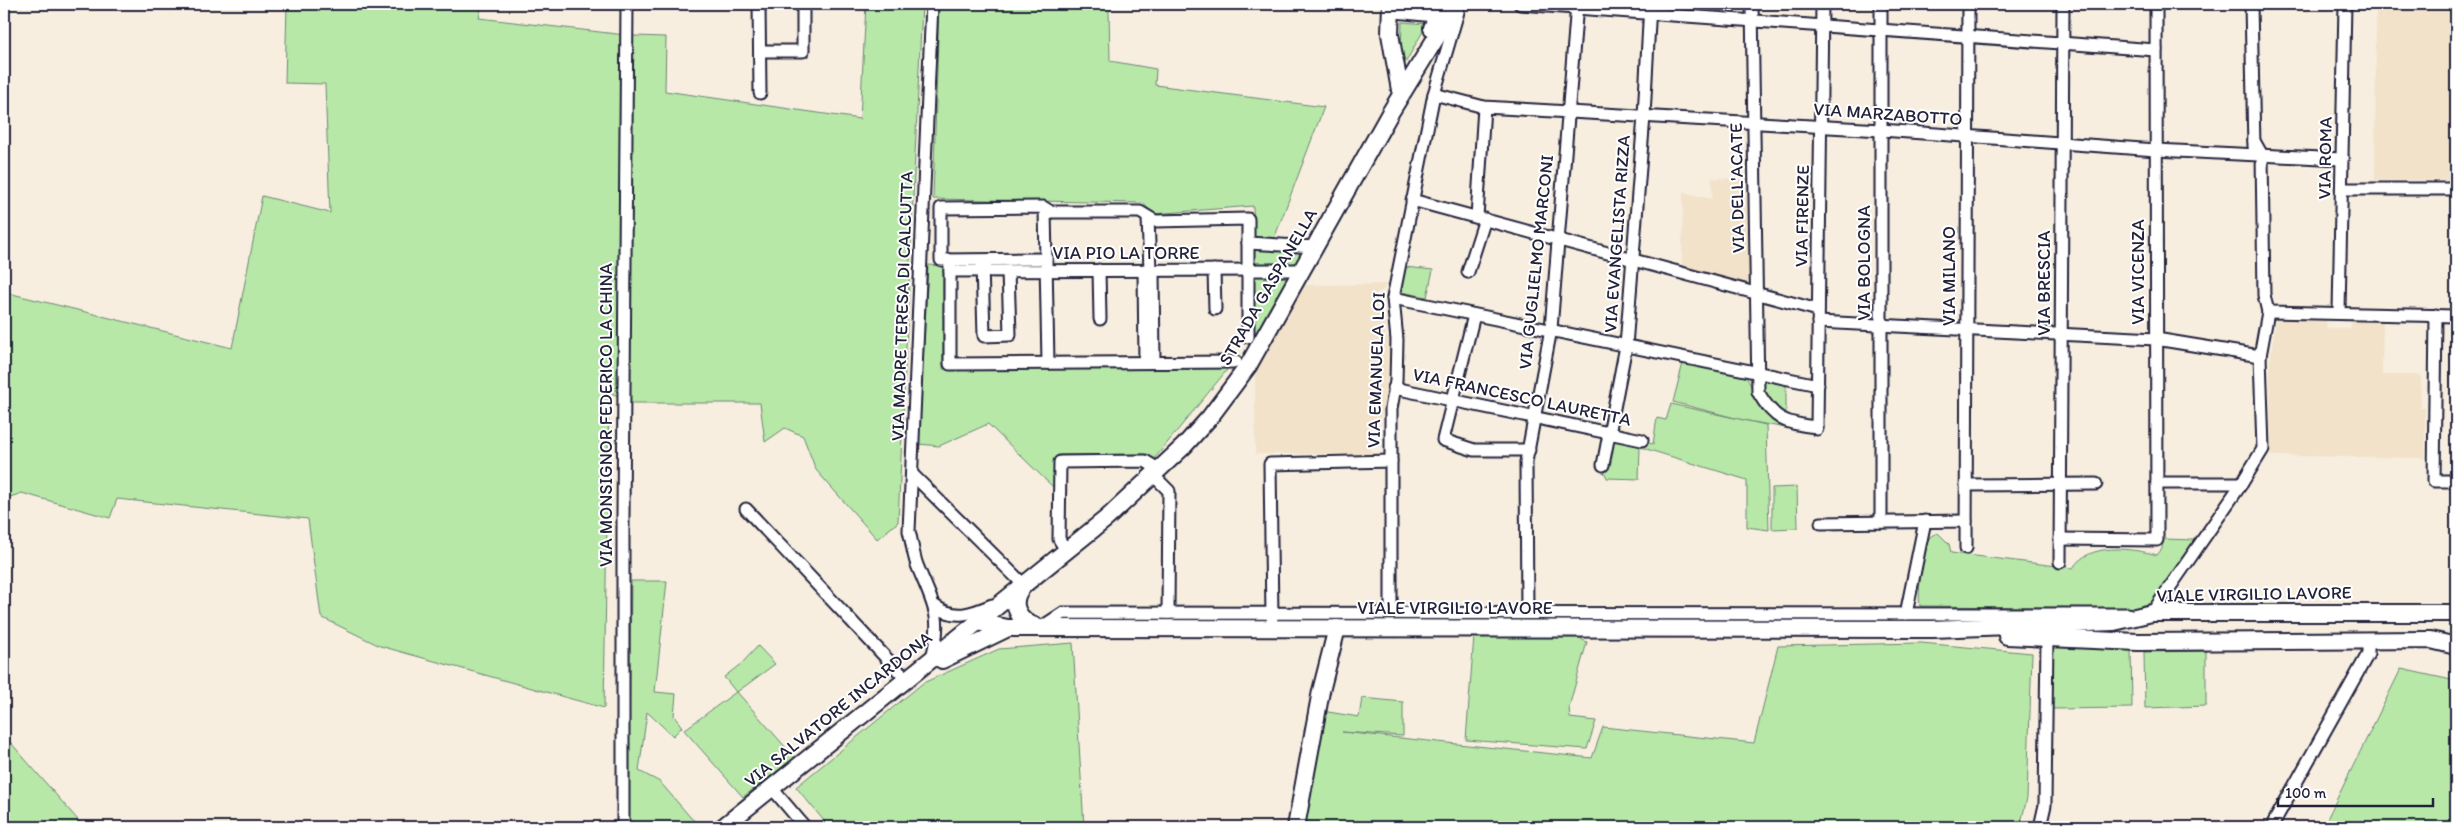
<svg xmlns="http://www.w3.org/2000/svg" width="2460" height="831" viewBox="0 0 2460 831" font-family="Itim,sans-serif">
	<style>
		.built { fill: #f2e2ca }
		.green { fill: #b7e8a8; stroke: #6c8572 }
		.lines { fill: none; stroke-linecap: round; stroke-linejoin: round }
		.street-casing { stroke: #22223b; stroke-width: 15 }
		.secondary-casing { stroke: #22223b; stroke-width: 20 }
		.street { stroke: #fff; stroke-width: 11 }
		.secondary { stroke: #fff; stroke-width: 16 }
		.labels { text-anchor: middle; stroke-width: 4; stroke-linejoin: round; paint-order: stroke }
		.street-label { font-size: 18px; fill: #22223b; stroke: #fff }
	</style>
	<rect width="100%" height="100%" fill="#f7eee0"/>
	<filter id="ink" filterUnits="userSpaceOnUse"><feTurbulence type="fractalNoise" baseFrequency=".02" numOctaves="2"/><feDisplacementMap in="SourceGraphic" scale="10" xChannelSelector="R" yChannelSelector="G"/><feConvolveMatrix kernelMatrix="1 2 1 2 8 2 1 2 1" color-interpolation-filters="sRGB"/></filter>
	<g filter="url(#ink)">
		<g class="built">
			<polygon points="2456,5 2456,180 2375,180 2376,6"/>
			<polygon points="1712,178 1748,179 1750,286 1682,266 1683,192 1712,199"/>
			<polygon points="1388,284 1382,291 1377,292 1376,311 1386,323 1385,337 1390,337 1386,398 1381,417 1367,434 1368,446 1374,454 1255,454 1255,368 1302,285"/>
			<polygon points="2276,320 2326,320 2327,328 2351,328 2351,321 2383,322 2382,375 2421,375 2420,408 2425,408 2425,458 2271,456 2270,361"/>
		</g>
		<g class="green">
			<polygon points="287,4 482,4 479,18 634,36 666,37 665,91 860,119 866,4 922,4 898,522 877,539 816,470 803,436 785,428 765,442 760,403 633,403 609,392 604,708 380,646 321,617 308,519 117,499 110,518 22,493 4,499 4,292 232,348 262,196 330,213 325,84 285,83"/>
			<polygon points="939,4 1115,4 1109,11 1110,61 1156,69 1155,85 1324,107 1274,239 1254,237 1253,206 1153,214 1143,203 933,199"/>
			<polygon points="1402,22 1427,24 1403,67 1401,53"/>
			<polygon points="1250,245 1312,248 1249,357"/>
			<polygon points="928,265 943,266 943,369 1231,365 1154,459 1144,454 1058,455 1054,488 988,424 939,446 919,444"/>
			<polygon points="1405,267 1433,270 1427,297 1401,292"/>
			<path d="M1683,363L1745,376C1751,383 1752,390 1755,398C1762,413 1777,421 1791,429L1743,420L1673,402Z"/>
			<polygon points="1764,378 1786,385 1786,414 1775,411 1760,385"/>
			<polygon points="1671,404 1766,425 1769,530 1747,527 1747,480 1640,447 1639,479 1607,478 1603,469 1611,435 1653,444 1657,418 1666,420"/>
			<polygon points="1797,487 1798,528 1772,529 1772,488"/>
			<path d="M1938,533L1949,544L1951,553L2073,568C2089,542 2131,548 2157,555L2162,549L2163,539L2196,540L2150,606L2142,608L1920,606C1917,595 1923,544 1930,537C1932,535 1935,534 1938,533Z"/>
			<polygon points="631,581 667,581 655,692 676,694 674,716 682,727 673,736 647,712 639,771 660,782 691,818 702,827 628,827"/>
			<polygon points="1581,635 1581,639 1587,642 1569,707 1570,718 1596,721 1587,749 1466,740 1474,636"/>
			<polygon points="1073,643 1084,827 829,827 796,787 923,683 999,649"/>
			<polygon points="1921,643 2032,653 2027,798 2020,827 1302,827 1322,711 1359,717 1362,698 1403,702 1403,736 1342,732 1592,758 1603,727 1754,743 1778,646"/>
			<polygon points="758,646 775,664 737,692 795,758 743,797 684,730 736,692 724,677 742,663"/>
			<polygon points="2055,646 2131,648 2132,708 2052,709 2052,651"/>
			<polygon points="2206,651 2206,706 2145,708 2144,652"/>
			<polygon points="2401,669 2456,681 2456,827 2323,827"/>
			<polygon points="4,735 84,827 4,827"/>
		</g>
		<g class="lines">
			<defs>
				<g id="street">
					<polyline points="759,4 760,93"/>
					<polyline points="1520,4 2156,50"/>
					<path d="M1752,4L1758,392C1774,420 1786,424 1817,427"/>
					<polyline points="1881,4 1881,522"/>
					<polyline points="2251,4 2254,147"/>
					<polyline points="760,51 803,51 803,4"/>
					<polyline points="1434,94 1484,107 1881,130 2156,150 2342,159"/>
					<polyline points="2342,189 2456,189"/>
					<polyline points="1412,200 1818,310"/>
					<polyline points="1045,209 1048,363"/>
					<polyline points="1477,217 1484,107"/>
					<polyline points="1148,218 1150,270"/>
					<polyline points="1248,243 1315,247"/>
					<polyline points="1046,259 941,260 941,208 1043,207 1051,212 1140,212 1155,221 1248,219 1248,337"/>
					<polyline points="950,260 950,364 1236,362"/>
					<polyline points="982,264 984,336 1010,335 1008,271"/>
					<polyline points="1099,270 1100,319"/>
					<polyline points="1144,270 1145,362"/>
					<polyline points="1153,270 1154,362"/>
					<polyline points="1214,270 1215,309"/>
					<polyline points="950,271 1302,270"/>
					<polyline points="1468,272 1485,219"/>
					<polyline points="1393,298 1818,385"/>
					<polyline points="2268,312 2456,316"/>
					<polyline points="2339,312 2345,4"/>
					<polyline points="1474,315 1443,440 1474,450 1529,450"/>
					<polyline points="2436,315 2434,481 2456,481"/>
					<polyline points="1818,322 2156,339 2260,356"/>
					<polyline points="1394,388 1642,440"/>
					<polyline points="1817,429 1822,4"/>
					<polyline points="1603,465 1626,346 1644,116 1650,4"/>
					<polyline points="912,474 1024,585"/>
					<polyline points="1154,476 1169,491 1168,613"/>
					<polyline points="2157,483 2242,483"/>
					<polyline points="1966,485 2096,484"/>
					<polyline points="746,509 907,680"/>
					<polyline points="1821,523 1966,521"/>
					<polyline points="2060,539 2157,540 2156,4"/>
					<polyline points="1966,548 1968,4"/>
					<polyline points="1066,550 1059,539 1060,462 1145,461 1160,470"/>
					<polyline points="2060,562 2063,4"/>
					<path d="M935,606C955,620 971,614 992,605"/>
					<polyline points="1391,612 1391,409 1396,381 1397,340 1393,298 1434,94 1458,12"/>
					<polyline points="1527,613 1526,462 1551,329 1577,4"/>
					<polyline points="2147,613 2152,613 2242,483 2263,449 2260,356 2268,312 2264,295 2262,155 2254,141"/>
					<polyline points="1906,614 1925,521"/>
					<polyline points="1272,618 1270,464 1391,461"/>
					<polyline points="1040,628 1063,613 2128,614"/>
					<path d="M931,661C944,616 933,605 917,565C913,554 912,542 909,531L932,4"/>
					<polyline points="771,787 805,827"/>
					<polyline points="2274,822 2368,654 2368,640"/>
					<polyline points="623,827 623,517 627,4"/>
					<polyline points="2040,827 2045,805 2047,637"/>
				</g>
				<g id="secondary">
					<polyline points="1391,4 1390,34 1400,90"/>
					<polyline points="1391,9 1439,14 1448,10"/>
					<polyline points="1432,28 1443,4"/>
					<path d="M1023,586C1008,603 1018,621 1037,627"/>
					<polyline points="977,622 1008,628 1933,629 2114,622 2152,613 2456,613"/>
					<polyline points="2007,636 2138,642 2431,640 2456,646"/>
					<polyline points="942,660 1008,628"/>
					<polyline points="723,827 1107,518 1184,446 1210,417 1248,366 1390,113 1455,7"/>
					<polyline points="1296,827 1321,691 1337,628"/>
				</g>
			</defs>
			<use href="#street" class="street-casing"/>
			<use href="#secondary" class="secondary-casing"/>
			<use href="#street" class="street"/>
			<use href="#secondary" class="secondary"/>
		</g>
	</g>
	<g class="labels">
		<g class="street-label">
			<text transform="translate(1888 114) rotate(4)" y="6">VIA MARZABOTTO</text>
			<text transform="translate(2325 158) rotate(-89)" y="6">VIA ROMA</text>
			<text transform="translate(1737 188) rotate(-91)" y="6">VIA DELL'ACATE</text>
			<text transform="translate(1802 216) rotate(-89)" y="6">VIA FIRENZE</text>
			<text transform="translate(1617 234) rotate(-86)" y="6">VIA EVANGELISTA RIZZA</text>
			<text x="1126" y="259">VIA PIO LA TORRE</text>
			<text transform="translate(1536 262) rotate(-84)" y="6">VIA GUGLIELMO MARCONI</text>
			<text transform="translate(1864 263) rotate(-90)" y="6">VIA BOLOGNA</text>
			<text transform="translate(2138 272) rotate(-90)" y="6">VIA VICENZA</text>
			<text transform="translate(1949 276) rotate(-90)" y="6">VIA MILANO</text>
			<text transform="translate(2044 283) rotate(-90)" y="6">VIA BRESCIA</text>
			<text transform="translate(1268 287) rotate(-60)" y="6">STRADA GASPANELLA</text>
			<text transform="translate(902 306) rotate(-88)" y="6">VIA MADRE TERESA DI CALCUTTA</text>
			<text transform="translate(1376 370) rotate(-88)" y="6">VIA EMANUELA LOI</text>
			<text transform="translate(1522 397) rotate(12)" y="6">VIA FRANCESCO LAURETTA</text>
			<text transform="translate(606 415) rotate(-90)" y="6">VIA MONSIGNOR FEDERICO LA CHINA</text>
			<text transform="translate(2254 594) rotate(-1)" y="6">VIALE VIRGILIO LAVORE</text>
			<text x="1455" y="614">VIALE VIRGILIO LAVORE</text>
			<text transform="translate(838 709) rotate(-39)" y="6">VIA SALVATORE INCARDONA</text>
		</g>
	</g>
	<rect width="2460" height="831" fill="none" stroke="#fff" stroke-width="20"/>
	<rect x="10" y="10" width="2440" height="811" fill="none" stroke="#22223b" stroke-width="2" filter="url(#ink)"/>
	<path d="M2278 798v8h155v-8" fill="none" stroke="#22223b" stroke-width="2.5"/>
	<text x="2285" y="798" font-size="15" fill="#22223b" stroke="#ffffff" stroke-width="4" paint-order="stroke">100 m</text>
</svg>
